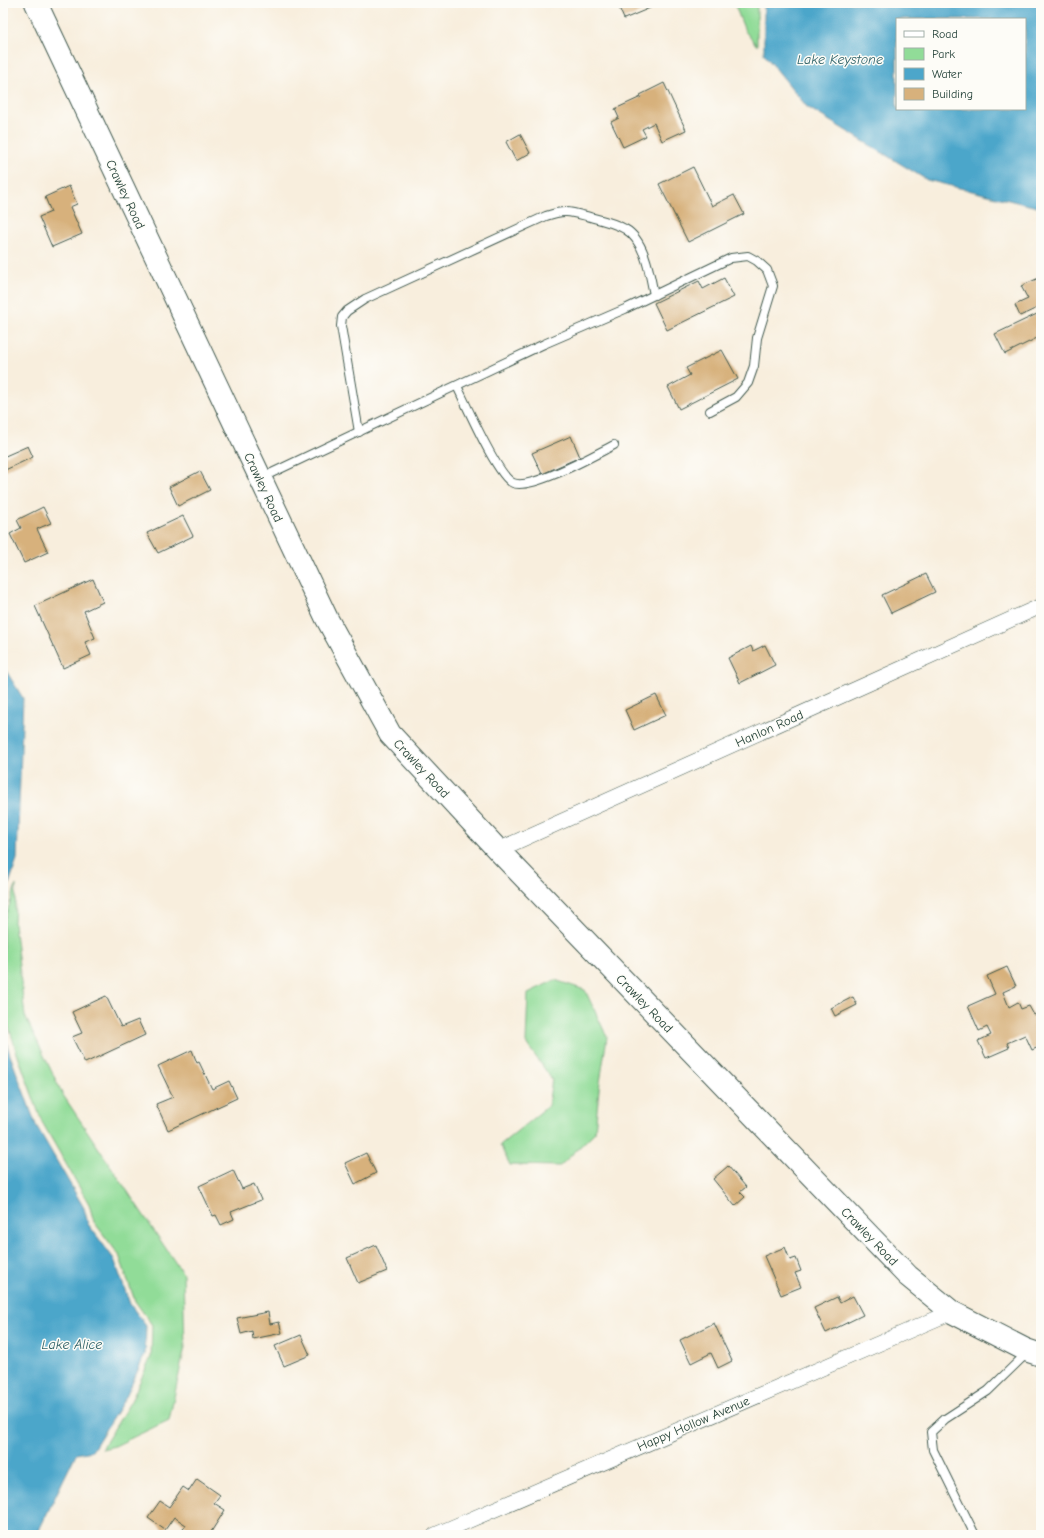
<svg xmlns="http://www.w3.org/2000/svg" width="1044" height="1538" viewBox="0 0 1044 1538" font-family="'Comic Neue',sans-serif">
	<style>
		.green { fill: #91dc98; stroke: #588c66 }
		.water { fill: #4ca6ca; stroke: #36727f; fill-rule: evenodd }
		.building { fill: #d7b17c }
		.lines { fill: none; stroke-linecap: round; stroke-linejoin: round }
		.lane-casing { stroke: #40584d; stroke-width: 10 }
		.street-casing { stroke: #40584d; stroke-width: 16 }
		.secondary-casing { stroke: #40584d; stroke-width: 24 }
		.lane { stroke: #fff; stroke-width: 8 }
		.street { stroke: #fff; stroke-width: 15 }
		.secondary { stroke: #fff; stroke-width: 22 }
		.labels { text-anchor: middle; stroke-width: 3; stroke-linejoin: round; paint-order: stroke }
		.street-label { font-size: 13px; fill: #1f3d34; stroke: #fdfcf7 }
		.water-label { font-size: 14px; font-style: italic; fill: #2f6268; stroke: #fdfcf7 }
	</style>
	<rect width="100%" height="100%" fill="#fdfcf7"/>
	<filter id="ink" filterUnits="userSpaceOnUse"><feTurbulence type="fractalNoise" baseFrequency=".025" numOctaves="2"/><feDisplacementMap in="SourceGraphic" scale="8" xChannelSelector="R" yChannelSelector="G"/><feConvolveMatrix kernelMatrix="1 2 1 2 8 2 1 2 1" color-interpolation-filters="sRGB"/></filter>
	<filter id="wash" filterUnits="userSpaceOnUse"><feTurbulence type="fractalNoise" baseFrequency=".012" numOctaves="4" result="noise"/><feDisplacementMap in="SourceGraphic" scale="16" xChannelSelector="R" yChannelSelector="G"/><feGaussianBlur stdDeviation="0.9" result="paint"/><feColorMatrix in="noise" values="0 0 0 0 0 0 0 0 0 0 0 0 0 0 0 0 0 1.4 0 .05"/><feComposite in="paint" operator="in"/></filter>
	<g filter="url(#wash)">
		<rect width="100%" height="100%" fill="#f8eedd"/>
		<g class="green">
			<polygon points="734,3 755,3 757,7 757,46 745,31"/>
			<polygon points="16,885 14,923 25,1016 63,1095 183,1274 185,1347 169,1420 115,1446 102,1449 132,1399 151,1357 152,1325 135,1301 119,1255 94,1222 89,1204 42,1122 17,1053 3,1008 3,924"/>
			<polygon points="555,980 585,990 607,1037 599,1089 595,1132 560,1166 510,1165 500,1145 548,1106 552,1079 526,1043 528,993"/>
		</g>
		<g class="water">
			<path d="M762,3H1041V208L927,180L807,107L764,54V6ZM897,19H1025V109H897Z"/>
			<polygon points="3,666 23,698 17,860 3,902"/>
			<polygon points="3,1031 10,1055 36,1125 84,1208 88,1224 114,1259 130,1304 146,1326 145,1354 127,1395 92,1451 76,1454 40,1528 38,1535 3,1535"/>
		</g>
		<g id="blocks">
			<g class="building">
				<polygon points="617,3 662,3 624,19"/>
				<polygon points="664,83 686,130 662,141 654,123 642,129 646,136 623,147 611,122 619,118 615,109 641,97 640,95"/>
				<polygon points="520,134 530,153 516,161 506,142"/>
				<polygon points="693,167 712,206 734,195 744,214 688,242 659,184"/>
				<polygon points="69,186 77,204 70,207 82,234 52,247 39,217 51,212 45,197"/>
				<polygon points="1041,277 1041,336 1005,354 995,334 1039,313 1037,308 1020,316 1015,305 1028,299 1021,286"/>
				<polygon points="724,278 734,297 667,330 654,303 699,281 703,289"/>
				<polygon points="722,350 738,379 679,409 668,387 690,375 686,368"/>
				<polygon points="571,436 580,457 542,474 532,453"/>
				<polygon points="28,446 33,457 3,471 3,457"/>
				<polygon points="200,471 210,490 178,506 169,487"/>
				<polygon points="43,507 51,523 37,529 48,552 24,563 10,534 21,528 17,520"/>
				<polygon points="183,516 193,536 158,553 147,533"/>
				<polygon points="926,574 935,592 891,613 882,595"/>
				<polygon points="93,579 103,602 84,611 95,638 85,642 91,655 63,668 35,606"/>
				<polygon points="765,645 775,665 740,683 728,658 751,646 753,651"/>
				<polygon points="656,695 666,715 634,730 625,710"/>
				<polygon points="1007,967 1016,986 1003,992 1009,1007 1018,1002 1021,1009 1029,1006 1034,1015 1041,1012 1041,1027 1038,1028 1041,1035 1041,1046 1032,1050 1025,1035 1007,1043 1009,1048 986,1058 978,1041 991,1035 987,1027 979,1031 968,1006 995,994 987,976"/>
				<polygon points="106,996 121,1027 138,1020 145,1035 85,1063 72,1037 82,1033 72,1012"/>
				<polygon points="853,997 857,1005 835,1016 831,1008"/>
				<polygon points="192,1050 197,1063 199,1062 212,1089 229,1081 237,1098 168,1130 156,1104 173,1097 158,1066"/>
				<polygon points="366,1153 376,1173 355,1184 345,1163"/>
				<polygon points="728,1166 746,1187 740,1192 745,1197 735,1206 713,1179"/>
				<polygon points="233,1170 242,1189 254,1184 261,1200 231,1212 234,1219 221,1225 216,1215 213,1216 199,1186"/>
				<polygon points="376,1245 387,1271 358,1283 347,1258"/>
				<polygon points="785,1247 790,1260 796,1258 801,1271 795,1273 801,1287 781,1295 764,1256"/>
				<polygon points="853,1296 863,1315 826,1333 814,1308 837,1297 840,1303"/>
				<polygon points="268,1312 270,1324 279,1322 282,1333 253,1339 252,1331 241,1334 237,1318"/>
				<polygon points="714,1323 732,1361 718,1368 711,1353 691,1363 680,1340"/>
				<polygon points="301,1335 310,1355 284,1366 275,1346"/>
				<polygon points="197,1479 220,1495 214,1503 225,1510 209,1535 179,1535 186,1525 174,1517 165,1530 148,1518 160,1501 169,1507 183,1487 189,1491"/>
			</g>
		</g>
	</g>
	<g filter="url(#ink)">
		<use href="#blocks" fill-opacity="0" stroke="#40584d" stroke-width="1"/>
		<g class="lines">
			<defs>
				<g id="lane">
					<path d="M457,386C466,404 497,476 513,483C531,491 596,454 614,445"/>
					<path d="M359,432L341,326L342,317L347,311L365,299L546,216C565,209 571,212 590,217C602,220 615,223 625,229C645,240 650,275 654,295"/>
					<polyline points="261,478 544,344 625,309 731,258 748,256 757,261 767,270 773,286 757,338 754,366 748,383 736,397 710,411"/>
					<polyline points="975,1535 933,1450 931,1432 945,1419 988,1391 1028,1352"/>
				</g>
				<g id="street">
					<polyline points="498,850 1041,606"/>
					<polyline points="435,1535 952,1312"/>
				</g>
				<polyline id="secondary" points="36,3 327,619 390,734 498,850 908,1276 952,1312 1026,1350 1041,1355"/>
			</defs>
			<use href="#lane" class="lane-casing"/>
			<use href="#street" class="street-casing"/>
			<use href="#secondary" class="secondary-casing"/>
			<use href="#lane" class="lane"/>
			<use href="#street" class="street"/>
			<use href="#secondary" class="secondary"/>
		</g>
	</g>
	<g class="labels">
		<g class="street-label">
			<text transform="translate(126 194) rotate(65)" y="5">Crawley Road</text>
			<text transform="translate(264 487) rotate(65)" y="5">Crawley Road</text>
			<text transform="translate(769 728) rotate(-24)" y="5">Hanlon Road</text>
			<text transform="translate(422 768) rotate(47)" y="5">Crawley Road</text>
			<text transform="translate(645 1003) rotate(46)" y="5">Crawley Road</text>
			<text transform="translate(870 1236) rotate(46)" y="5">Crawley Road</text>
			<text transform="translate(693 1423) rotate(-23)" y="5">Happy Hollow Avenue</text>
		</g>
		<g class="water-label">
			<text x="840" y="64">Lake Keystone</text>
			<text x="72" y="1349">Lake Alice</text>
		</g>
	</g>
	<rect width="1044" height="1538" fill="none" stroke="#fdfcf7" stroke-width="16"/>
	<rect x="896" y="18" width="130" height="92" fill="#fdfcf7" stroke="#a4b0a9"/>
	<rect x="904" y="31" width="20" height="6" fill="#ffffff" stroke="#a4b0a9"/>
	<text x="932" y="38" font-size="12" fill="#1f3d34">Road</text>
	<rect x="904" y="48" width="20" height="12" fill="#91dc98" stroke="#a4b0a9"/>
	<text x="932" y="58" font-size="12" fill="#1f3d34">Park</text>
	<rect x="904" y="68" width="20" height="12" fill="#4ca6ca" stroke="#a4b0a9"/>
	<text x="932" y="78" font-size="12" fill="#1f3d34">Water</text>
	<rect x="904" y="88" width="20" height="12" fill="#d7b17c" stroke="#a4b0a9"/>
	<text x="932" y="98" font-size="12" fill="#1f3d34">Building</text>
</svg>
